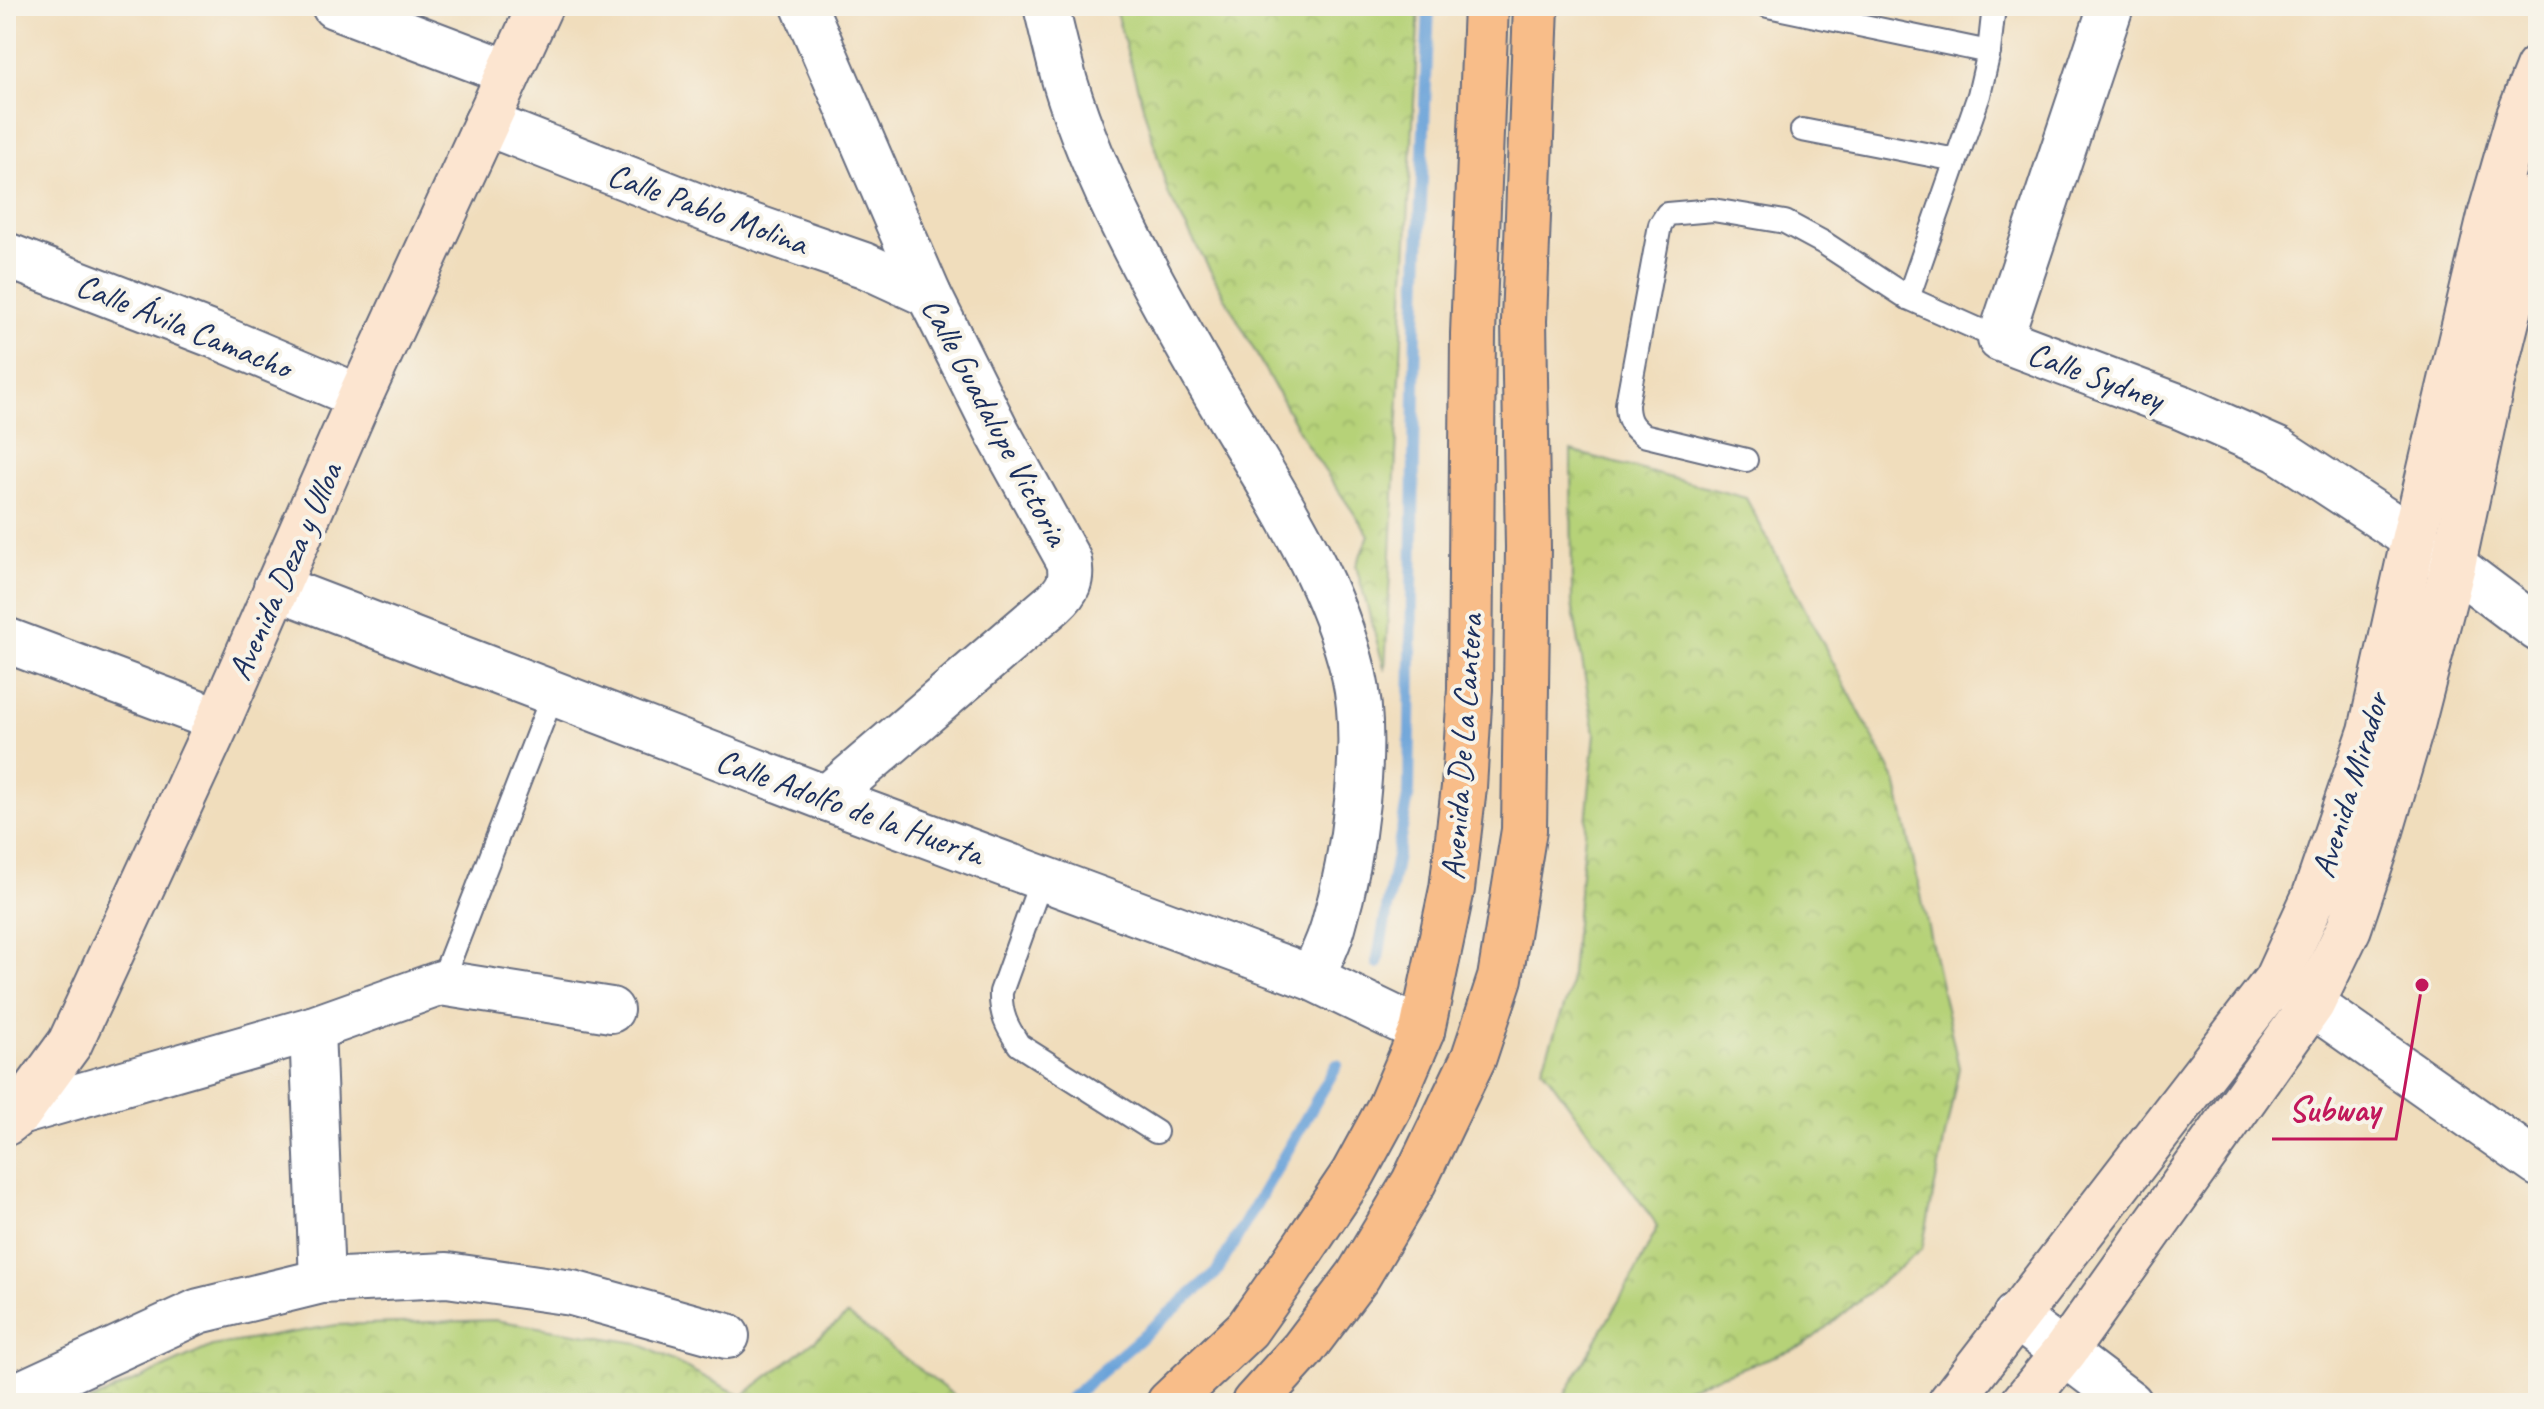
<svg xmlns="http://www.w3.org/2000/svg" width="2544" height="1409" viewBox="0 0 2544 1409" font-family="Caveat,sans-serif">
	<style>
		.park { fill: url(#park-crowns); stroke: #68806b; stroke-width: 2 }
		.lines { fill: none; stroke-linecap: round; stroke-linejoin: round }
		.stream { stroke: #6aa3d9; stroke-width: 12 }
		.lane-casing { stroke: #666c7f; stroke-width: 26 }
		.street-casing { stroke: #666c7f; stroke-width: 48 }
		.secondary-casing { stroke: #666c7f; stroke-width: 48 }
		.primary-casing { stroke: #666c7f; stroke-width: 48 }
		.lane { stroke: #fff; stroke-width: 22 }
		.street { stroke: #fff; stroke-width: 44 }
		.secondary { stroke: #fce5d0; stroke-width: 44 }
		.primary { stroke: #f8bd89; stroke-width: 44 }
		.labels { text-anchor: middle; stroke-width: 8; stroke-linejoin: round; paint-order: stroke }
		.street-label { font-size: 34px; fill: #1b2f5e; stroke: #f7f3e8 }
		.leader { fill: none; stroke: #c2185b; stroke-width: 3 }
		.callout-dot { fill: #c2185b; stroke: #f7f3e8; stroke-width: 3 }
		.callout-label { font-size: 36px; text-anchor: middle; font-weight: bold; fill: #c2185b; stroke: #f7f3e8; stroke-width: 8; stroke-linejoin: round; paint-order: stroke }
	</style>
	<defs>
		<pattern id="park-crowns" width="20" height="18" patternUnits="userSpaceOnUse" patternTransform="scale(2)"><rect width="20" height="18" fill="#b6d278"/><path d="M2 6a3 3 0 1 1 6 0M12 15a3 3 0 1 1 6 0" fill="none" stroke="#9cb56a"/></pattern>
	</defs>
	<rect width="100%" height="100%" fill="#f7f3e8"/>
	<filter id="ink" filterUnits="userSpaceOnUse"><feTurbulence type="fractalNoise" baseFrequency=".0125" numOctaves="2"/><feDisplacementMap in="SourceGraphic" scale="16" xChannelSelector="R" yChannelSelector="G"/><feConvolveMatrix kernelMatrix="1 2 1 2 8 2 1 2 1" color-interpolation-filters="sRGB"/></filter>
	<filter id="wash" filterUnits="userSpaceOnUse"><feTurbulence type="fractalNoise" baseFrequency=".006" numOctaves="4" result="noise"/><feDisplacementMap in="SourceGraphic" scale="32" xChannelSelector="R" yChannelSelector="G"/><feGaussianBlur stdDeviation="1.8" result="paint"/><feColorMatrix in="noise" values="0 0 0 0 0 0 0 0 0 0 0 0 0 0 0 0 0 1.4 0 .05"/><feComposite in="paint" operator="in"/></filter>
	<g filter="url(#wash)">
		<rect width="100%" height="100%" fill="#f0ddbc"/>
		<g class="park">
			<polygon points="1114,6 1419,6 1385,671 1356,566 1369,535 1305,442 1169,196"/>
			<polygon points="1571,451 1746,498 1896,781 1959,1068 1922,1249 1803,1346 1643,1403 1560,1403 1636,1271 1658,1226 1542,1068 1569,993 1595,733 1572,604"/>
			<polygon points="848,1315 964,1403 86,1403 212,1346 337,1325 494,1320 638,1343 742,1396"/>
		</g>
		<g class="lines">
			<g class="stream">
				<polyline points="1377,963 1409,791 1416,325 1429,6"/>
				<polyline points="1065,1403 1216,1273 1337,1065"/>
			</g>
		</g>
	</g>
	<g filter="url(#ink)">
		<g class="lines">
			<defs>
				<g id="lane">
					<polyline points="1768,6 1989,52"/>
					<polyline points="1802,130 1956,160"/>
					<polyline points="1908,298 1979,95 1989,52 1994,6"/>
					<path d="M1746,460L1643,435C1631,426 1627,419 1627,404L1660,225L1667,214L1713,210L1785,222L1824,243L1908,298L2000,339"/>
					<path d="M1042,878L1001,992C1000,1014 1007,1027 1019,1045L1156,1132"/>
					<polyline points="441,983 553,694"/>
				</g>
				<g id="street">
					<polyline points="334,6 508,72"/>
					<path d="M804,6L929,295L997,431L1069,561C1073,580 1068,590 1054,603L826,798"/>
					<path d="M1046,6C1052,31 1058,57 1065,82C1096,184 1153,286 1206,378C1260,472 1329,568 1354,675C1370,745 1353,859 1333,927C1328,945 1319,961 1312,978"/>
					<polyline points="2111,6 2000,339 2183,408 2278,450 2453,565 2538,629"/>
					<polyline points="486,123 726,217 864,265 929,295"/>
					<polyline points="6,255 213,335 360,397"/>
					<polyline points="276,587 826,798 1312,978 1422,1031"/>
					<polyline points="6,640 219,720"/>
					<polyline points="2281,983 2538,1164"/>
					<polyline points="312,1029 322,1281"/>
					<polyline points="19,1113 312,1029 441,983 611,1010"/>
					<polyline points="2015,1316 2130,1403"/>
					<polyline points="6,1400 199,1311 322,1281 447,1275 572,1293 727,1336"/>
				</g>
				<g id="secondary">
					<polyline points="6,1123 19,1113 70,1043 219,720 360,397 540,6"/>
					<polyline points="1950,1403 2276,980 2315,895 2371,731 2413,541 2491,212 2518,118 2538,68"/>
					<polyline points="2023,1403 2065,1351 2312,1004 2349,928 2375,851 2412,725 2453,565 2492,381 2538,195"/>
				</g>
				<g id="primary">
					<polyline points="1169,1403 1247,1329 1285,1275 1353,1174 1390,1106 1422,1031 1452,889 1464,787 1470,689 1473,334 1486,6"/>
					<polyline points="1254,1403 1303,1349 1358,1276 1414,1182 1474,1057 1500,978 1524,830 1528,547 1524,321 1536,6"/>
				</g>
			</defs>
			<use href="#lane" class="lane-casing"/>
			<use href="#street" class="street-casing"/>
			<use href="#secondary" class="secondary-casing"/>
			<use href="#primary" class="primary-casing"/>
			<use href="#lane" class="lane"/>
			<use href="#street" class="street"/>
			<use href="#secondary" class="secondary"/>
			<use href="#primary" class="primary"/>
		</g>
	</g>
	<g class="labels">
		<g class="street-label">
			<text transform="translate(708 208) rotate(20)" y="12">Calle Pablo Molina</text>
			<text transform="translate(184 325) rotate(22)" y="12">Calle Ávila Camacho</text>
			<text transform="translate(2096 375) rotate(20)" y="12">Calle Sydney</text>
			<text transform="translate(996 421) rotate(62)" y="12">Calle Guadalupe Victoria</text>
			<text transform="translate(284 571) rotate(-66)" y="12">Avenida Deza y Ulloa</text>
			<text transform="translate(1461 747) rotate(-86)" y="12">Avenida De La Cantera</text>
			<text transform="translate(2349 785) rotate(-73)" y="12">Avenida Mirador</text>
			<text transform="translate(850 806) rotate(20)" y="12">Calle Adolfo de la Huerta</text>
		</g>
	</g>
	<path class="leader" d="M2422 985L2396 1139H2272"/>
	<circle class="callout-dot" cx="2422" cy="985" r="8"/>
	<g class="callout-label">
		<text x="2334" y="1121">Subway</text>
	</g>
	<rect width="2544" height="1409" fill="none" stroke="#f7f3e8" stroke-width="32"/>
</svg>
